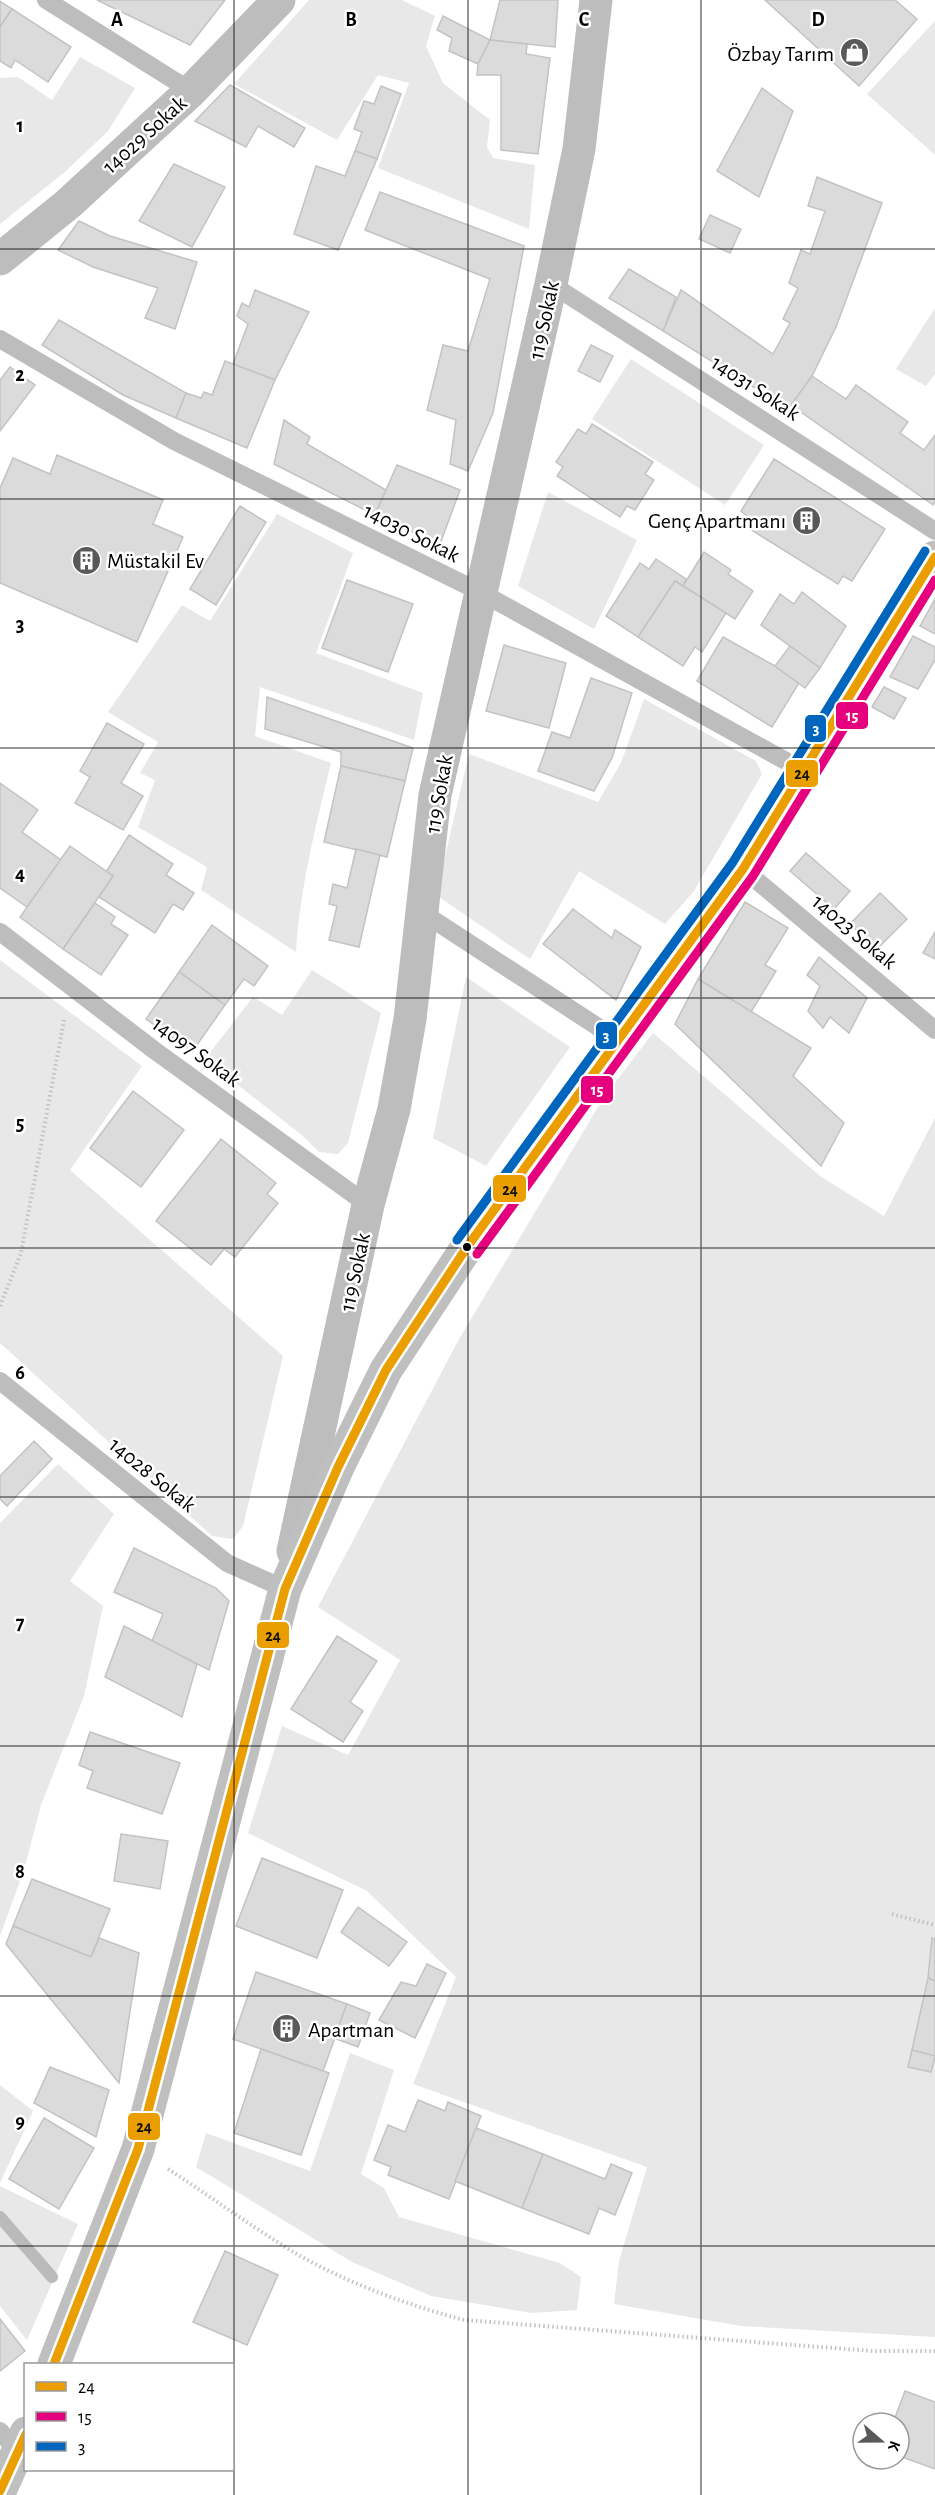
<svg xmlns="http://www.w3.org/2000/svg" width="935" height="2495" viewBox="0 0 935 2495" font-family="'Alegreya Sans',sans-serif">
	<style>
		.green { fill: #e8e8e8 }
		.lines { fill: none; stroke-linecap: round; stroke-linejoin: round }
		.stream { stroke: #bababa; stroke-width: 12 }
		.building { fill: #dbdbdb; stroke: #c3c3c3; stroke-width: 1.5 }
		.path { stroke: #c2c2c2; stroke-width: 4; stroke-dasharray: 1.5 3; stroke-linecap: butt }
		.lane { stroke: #bdbdbd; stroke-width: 18 }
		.street { stroke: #bdbdbd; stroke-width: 33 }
		.secondary { stroke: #bfbfbf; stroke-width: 33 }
		.bus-1-casing { stroke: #fff; stroke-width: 14 }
		.bus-2-casing { stroke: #fff; stroke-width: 14 }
		.bus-3-casing { stroke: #fff; stroke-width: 14 }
		.bus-1 { stroke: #eb9e00; stroke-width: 9 }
		.bus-2 { stroke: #e5007d; stroke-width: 9 }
		.bus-3 { stroke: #0065bd; stroke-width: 9 }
		.grid { fill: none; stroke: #000; stroke-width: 1.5; stroke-opacity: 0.55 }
		.bus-dot { fill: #000; stroke: #fff; stroke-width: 2 }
		.labels { text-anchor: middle; stroke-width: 5; stroke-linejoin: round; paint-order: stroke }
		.poi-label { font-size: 22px; fill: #000; stroke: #fff; text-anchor: end }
		.street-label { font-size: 22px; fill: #000; stroke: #fff }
		.grid-label { font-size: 20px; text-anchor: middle; font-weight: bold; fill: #000; stroke: #fff; stroke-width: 5; stroke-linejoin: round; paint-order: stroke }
		.line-badge { stroke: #fff; stroke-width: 2 }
		.badge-label { font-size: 16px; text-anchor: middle; font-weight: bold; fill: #fff }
		.pale-badge-label { font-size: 16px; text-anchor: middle; font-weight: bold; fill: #111 }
	</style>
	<rect width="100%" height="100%" fill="#fff"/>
	<g class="green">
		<polygon points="309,0 402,0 435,16 426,46 443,83 490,120 487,147 493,158 535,165 529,229 378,168 409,83 378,75 337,140 234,84"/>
		<polygon points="935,21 935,155 867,94"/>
		<polygon points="80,57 135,88 108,131 66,171 0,224 0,78 18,77 52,100"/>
		<polygon points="935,308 935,374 926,386 896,369"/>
		<polygon points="631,359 764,445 725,505 592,419"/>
		<polygon points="548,492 637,540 594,629 518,586"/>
		<path d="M277,514L353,553L316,653L423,693L414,740L260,687L255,736L331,763C316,825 300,887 296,952L201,890L207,867L138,827L155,780L140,773L158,742L108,712L182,605L210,621Z"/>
		<polygon points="644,699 756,761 762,774 694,891 665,924 579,871 530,959 436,895 469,754 598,802 621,763"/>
		<polygon points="0,960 142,1066 70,1170 283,1356 243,1526 233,1539 212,1536 0,1343"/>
		<polygon points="312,970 381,1013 348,1143 338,1154 319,1152 304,1137 205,1059 253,997 282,1015"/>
		<polygon points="466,977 570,1047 486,1166 433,1138"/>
		<polygon points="653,1033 820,1176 884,1216 935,1118 935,2337 741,2326 614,2304 619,2261 647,2167 413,2084 456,1977 367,1891 248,1833 282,1726 348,1755 400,1660 318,1607 459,1339 604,1097"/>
		<polygon points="58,1464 114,1514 70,1581 103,1606 84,1696 41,1805 24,1870 0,1936 0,1523"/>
		<polygon points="350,2053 394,2070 361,2174 384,2188 399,2217 560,2263 581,2277 577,2310 532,2313 431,2296 352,2262 196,2167 206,2133 310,2171"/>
		<polygon points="0,2085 33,2111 0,2183"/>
		<polygon points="0,2186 78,2224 27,2340 0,2306"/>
	</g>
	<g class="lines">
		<polyline class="stream" points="0,2217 52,2277"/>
	</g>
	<g class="building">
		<polygon points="97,0 225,0 190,45"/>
		<polygon points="500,0 558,0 555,47 490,40"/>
		<polygon points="765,0 895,0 917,19 859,86"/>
		<polygon points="0,1 12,9 0,27"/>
		<polygon points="12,9 71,47 48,82 15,60 11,68 0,61 0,27"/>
		<polygon points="443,16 490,40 478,64 449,51 452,38 437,30"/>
		<polygon points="490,40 527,44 526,54 550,58 538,154 501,150 501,75 477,75 478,64"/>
		<polygon points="230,85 305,128 294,147 258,126 246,147 195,121"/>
		<polygon points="381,86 401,94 377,159 355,151 362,132 354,129 364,101 374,104"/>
		<polygon points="762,88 793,111 759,197 717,171"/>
		<polygon points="355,151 377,159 338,250 294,234 316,166 345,176"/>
		<polygon points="174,164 225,187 192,247 139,221"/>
		<polygon points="817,177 882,203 836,327 812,376 789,409 663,331 681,290 773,354 790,323 783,319 798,288 789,283 801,250 810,254 825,211 808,206"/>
		<polygon points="380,192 524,246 493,413 468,471 450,464 456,420 427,410 443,345 468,351 490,279 365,230"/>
		<polygon points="710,215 741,229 730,253 699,239"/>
		<polygon points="79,221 110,236 197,262 175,329 145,318 158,288 93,267 58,250"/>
		<polygon points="629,269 676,297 663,331 609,298"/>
		<polygon points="255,290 309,312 275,380 233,364 248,324 237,316 242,303 249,307"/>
		<polygon points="59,320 186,393 176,418 123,395 42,345"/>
		<polygon points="591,345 613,356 600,382 578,371"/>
		<polygon points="225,361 275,380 247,448 176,418 186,393 201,398 204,392 212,395"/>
		<polygon points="10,367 35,385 0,431 0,380"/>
		<polygon points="812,376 846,399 856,385 908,422 900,433 924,450 935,435 935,501 933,505 791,405"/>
		<polygon points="284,420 310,437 307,444 386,490 375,515 274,464"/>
		<polygon points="592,424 653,462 645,474 654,480 635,510 627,506 620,517 557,476 563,467 556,462 578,429 586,434"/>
		<polygon points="57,455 163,500 153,524 183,537 137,642 0,583 0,488 13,458 50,474"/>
		<polygon points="774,459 885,529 852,581 843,576 838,584 742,524 747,516 741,511"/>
		<polygon points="397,465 460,490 440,544 375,515"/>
		<polygon points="240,506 266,522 216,605 190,589"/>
		<polygon points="704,552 731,570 728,574 753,591 735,619 683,586"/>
		<polygon points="656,559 686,579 683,586 675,581 638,637 606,616 640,563 649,569"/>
		<polygon points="347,580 413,604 388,672 322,648"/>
		<polygon points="675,581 726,613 702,652 695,647 683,666 638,637"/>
		<polygon points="802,592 846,626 820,668 761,625 780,594 794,604"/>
		<polygon points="935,599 935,634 920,626"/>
		<polygon points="913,636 935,647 935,660 918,689 890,677"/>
		<polygon points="723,637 775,666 799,683 772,727 697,681"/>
		<polygon points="504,645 566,663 549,728 486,711"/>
		<polygon points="790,646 820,668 805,688 775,666"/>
		<polygon points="591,678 632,693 612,758 594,791 538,771 552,732 570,738"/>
		<polygon points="884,687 906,698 894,719 872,707"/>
		<polygon points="267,697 413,748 405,781 341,766 341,752 265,729"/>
		<polygon points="107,723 144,744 121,783 143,796 123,830 75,803 90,777 80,771"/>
		<polygon points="341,766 405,781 387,857 324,842"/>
		<polygon points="0,783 38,810 22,832 61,860 27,907 0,888"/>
		<polygon points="129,835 173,864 166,875 194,893 183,910 173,904 155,933 99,897 113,876 106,872"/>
		<polygon points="70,846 113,876 63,949 20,917"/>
		<polygon points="356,849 380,855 359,947 329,940 337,906 329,904 333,884 347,888"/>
		<polygon points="806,853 850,891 834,909 790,871"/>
		<polygon points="880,893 907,919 876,950 850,924"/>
		<polygon points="745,902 788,928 765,965 776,971 751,1012 698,979"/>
		<polygon points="95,903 115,917 111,924 128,935 101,975 63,949"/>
		<polygon points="573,909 612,938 615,930 641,947 616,1000 543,944"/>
		<polygon points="212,925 268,966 254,986 244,979 225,1005 179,972"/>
		<polygon points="935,932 935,959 923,953"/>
		<polygon points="819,957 867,998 849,1033 830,1017 823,1028 808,1011 820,986 807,975"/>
		<polygon points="179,972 225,1005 192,1052 146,1019"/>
		<polygon points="698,979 811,1048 793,1076 844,1123 821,1166 675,1024"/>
		<polygon points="133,1091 184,1130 141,1187 90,1148"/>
		<polygon points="221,1139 276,1183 267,1194 278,1203 235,1257 224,1249 211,1265 156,1221"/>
		<polygon points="34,1441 52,1459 7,1506 0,1499 0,1476"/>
		<polygon points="134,1548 216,1588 229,1601 209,1670 152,1641 163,1614 114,1592"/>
		<polygon points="124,1626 197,1664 182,1717 105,1677"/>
		<polygon points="337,1636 377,1661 350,1702 363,1711 343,1742 291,1709"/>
		<polygon points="90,1732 180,1763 162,1814 87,1788 93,1771 79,1765"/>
		<polygon points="121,1834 168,1841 160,1889 114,1881"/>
		<polygon points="262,1858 343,1890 317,1958 236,1926"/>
		<polygon points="32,1879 110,1909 91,1957 13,1926"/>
		<polygon points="358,1907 407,1942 389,1966 341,1932"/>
		<polygon points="13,1926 91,1957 99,1938 139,1953 119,2083 6,1944"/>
		<polygon points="932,1938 935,1939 935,1981 928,1978"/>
		<polygon points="427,1964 446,1973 415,2038 379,2020 401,1982 416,1986"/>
		<polygon points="256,1972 347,2004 323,2071 233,2039"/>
		<polygon points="928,1978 935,1981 935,2061 935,2056 912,2050"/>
		<polygon points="347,2004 370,2013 358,2047 334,2038"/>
		<polygon points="261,2049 329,2073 301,2155 234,2133"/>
		<polygon points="912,2050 935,2056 931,2072 908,2067"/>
		<polygon points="50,2067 109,2090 96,2137 34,2103"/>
		<polygon points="418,2100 445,2111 448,2102 481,2116 449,2199 388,2175 391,2167 374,2160 388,2125 405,2132"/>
		<polygon points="44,2118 94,2148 59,2209 9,2179"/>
		<polygon points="476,2128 543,2154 522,2208 455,2181"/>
		<polygon points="543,2154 605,2179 611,2164 632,2173 615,2215 599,2208 589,2234 522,2208"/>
		<polygon points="225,2251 278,2275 247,2345 193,2322"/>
		<polygon points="0,2319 25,2351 0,2371"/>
		<polygon points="905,2391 935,2402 935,2469 899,2456 899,2423 893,2423"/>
	</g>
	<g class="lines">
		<g class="path">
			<polyline points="0,1306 21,1253 64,1020"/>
			<polyline points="892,1914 935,1925"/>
			<path d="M168,2169C213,2198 256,2230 302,2257C353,2285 408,2305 464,2320L873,2351H935"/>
		</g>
		<g class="lane">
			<polyline points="46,0 191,91"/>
			<polyline points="551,284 935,531"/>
			<polyline points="0,339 174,441 482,593 802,770"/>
			<polyline points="743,869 935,1030"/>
			<polyline points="420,911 618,1040"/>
			<polyline points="0,932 154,1050 368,1205"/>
			<polyline points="0,1381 227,1563 285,1589"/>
			<polyline points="0,2431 18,2452"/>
		</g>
		<g class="street">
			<polyline points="0,259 68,204 191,91 279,0"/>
			<polyline points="293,1551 368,1205 394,1109 410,1019 435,795 551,284 579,149 596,0"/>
		</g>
		<g class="secondary">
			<polyline points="54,2364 138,2149 285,1589 338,1467 386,1370 467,1247 743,869 802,770 935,557"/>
			<polyline points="0,2491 26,2433"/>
		</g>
		<defs>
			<g id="bus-1">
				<polyline points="54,2364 138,2149 285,1589 338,1467 386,1370 467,1247 743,869 935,557"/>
				<polyline points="0,2491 26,2434"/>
			</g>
			<polyline id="bus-2" points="477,1254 753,876 935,580"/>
			<polyline id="bus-3" points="457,1240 733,862 925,551"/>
		</defs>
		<use href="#bus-1" class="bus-1-casing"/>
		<use href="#bus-2" class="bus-2-casing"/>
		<use href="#bus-3" class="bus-3-casing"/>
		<use href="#bus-1" class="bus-1"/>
		<use href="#bus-2" class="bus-2"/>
		<use href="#bus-3" class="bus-3"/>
	</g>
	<path class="grid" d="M234,0V2495M468,0V2495M701,0V2495M0,249H935M0,499H935M0,748H935M0,998H935M0,1248H935M0,1497H935M0,1746H935M0,1996H935M0,2246H935"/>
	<defs>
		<symbol id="shop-disc" viewBox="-11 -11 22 22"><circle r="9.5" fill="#595959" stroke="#fff"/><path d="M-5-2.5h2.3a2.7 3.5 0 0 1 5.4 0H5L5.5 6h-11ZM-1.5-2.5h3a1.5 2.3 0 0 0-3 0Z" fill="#fff"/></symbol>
		<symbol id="building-disc" viewBox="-11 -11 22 22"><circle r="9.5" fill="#595959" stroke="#fff"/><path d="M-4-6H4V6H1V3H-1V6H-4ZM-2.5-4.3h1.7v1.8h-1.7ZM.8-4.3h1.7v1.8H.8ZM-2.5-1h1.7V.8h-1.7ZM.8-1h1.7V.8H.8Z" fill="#fff"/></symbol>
	</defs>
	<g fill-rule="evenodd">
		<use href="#shop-disc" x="838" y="36" width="33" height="33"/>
		<use href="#building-disc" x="790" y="504" width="33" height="33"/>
		<use href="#building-disc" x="70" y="544" width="33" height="33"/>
		<use href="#building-disc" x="270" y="2012" width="33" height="33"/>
	</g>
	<circle class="bus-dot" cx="467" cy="1247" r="5"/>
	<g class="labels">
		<g class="poi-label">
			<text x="834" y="61">Özbay Tarım</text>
			<text x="786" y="528">Genç Apartmanı</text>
			<text x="107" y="568" text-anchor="start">Müstakil Ev</text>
			<text x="308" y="2037" text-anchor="start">Apartman</text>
		</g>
		<g class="street-label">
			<text transform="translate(144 134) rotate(-42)" y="8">14029 Sokak</text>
			<text transform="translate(543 320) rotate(-78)" y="8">119 Sokak</text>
			<text transform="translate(756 387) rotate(33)" y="8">14031 Sokak</text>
			<text transform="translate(412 532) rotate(27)" y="8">14030 Sokak</text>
			<text transform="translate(438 794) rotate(-80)" y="8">119 Sokak</text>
			<text transform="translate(855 931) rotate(40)" y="8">14023 Sokak</text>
			<text transform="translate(197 1051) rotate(36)" y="8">14097 Sokak</text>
			<text transform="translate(354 1272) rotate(-78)" y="8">119 Sokak</text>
			<text transform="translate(153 1474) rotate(39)" y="8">14028 Sokak</text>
		</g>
	</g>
	<g class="grid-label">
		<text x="117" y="26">A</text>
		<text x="351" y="26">B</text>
		<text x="584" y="26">C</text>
		<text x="818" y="26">D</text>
		<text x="20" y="132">1</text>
		<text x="20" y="381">2</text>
		<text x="20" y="631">3</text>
		<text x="20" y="880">4</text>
		<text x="20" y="1130">5</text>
		<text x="20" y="1379">6</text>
		<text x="20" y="1629">7</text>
		<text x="20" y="1878">8</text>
		<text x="20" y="2128">9</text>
	</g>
	<g class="line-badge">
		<rect x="835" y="701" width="34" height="29" rx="6" fill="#e5007d"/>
		<rect x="804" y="714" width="23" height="29" rx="6" fill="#0065bd"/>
		<rect x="785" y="759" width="34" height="29" rx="6" fill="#eb9e00"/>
		<rect x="595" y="1021" width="23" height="29" rx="6" fill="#0065bd"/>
		<rect x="580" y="1075" width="34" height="29" rx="6" fill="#e5007d"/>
		<rect x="492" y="1174" width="35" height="29" rx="6" fill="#eb9e00"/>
		<rect x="256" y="1621" width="34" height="28" rx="6" fill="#eb9e00"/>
		<rect x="127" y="2112" width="34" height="29" rx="6" fill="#eb9e00"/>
	</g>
	<g class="badge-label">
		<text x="852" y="721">15</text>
		<text x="816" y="734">3</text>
		<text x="606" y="1041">3</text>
		<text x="597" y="1095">15</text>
	</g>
	<g class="pale-badge-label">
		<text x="802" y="779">24</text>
		<text x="510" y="1195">24</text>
		<text x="273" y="1641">24</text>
		<text x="144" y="2132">24</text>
	</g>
	<rect x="24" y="2363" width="210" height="108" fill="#ffffff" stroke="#999999" stroke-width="1.5"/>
	<rect x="36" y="2382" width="30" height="9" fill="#eb9e00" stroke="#999999" stroke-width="1.5"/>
	<text x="78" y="2393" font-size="18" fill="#000000">24</text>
	<rect x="36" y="2412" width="30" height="9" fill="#e5007d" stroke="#999999" stroke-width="1.5"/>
	<text x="78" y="2423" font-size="18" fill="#000000">15</text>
	<rect x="36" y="2442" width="30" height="9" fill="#0065bd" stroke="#999999" stroke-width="1.5"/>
	<text x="78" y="2453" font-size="18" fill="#000000">3</text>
	<g transform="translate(881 2441) rotate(110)"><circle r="28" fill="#ffffff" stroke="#999999" stroke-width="1.5"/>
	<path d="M0-4.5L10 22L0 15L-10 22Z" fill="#595959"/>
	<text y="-9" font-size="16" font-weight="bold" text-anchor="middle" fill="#000000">K</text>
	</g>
</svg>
